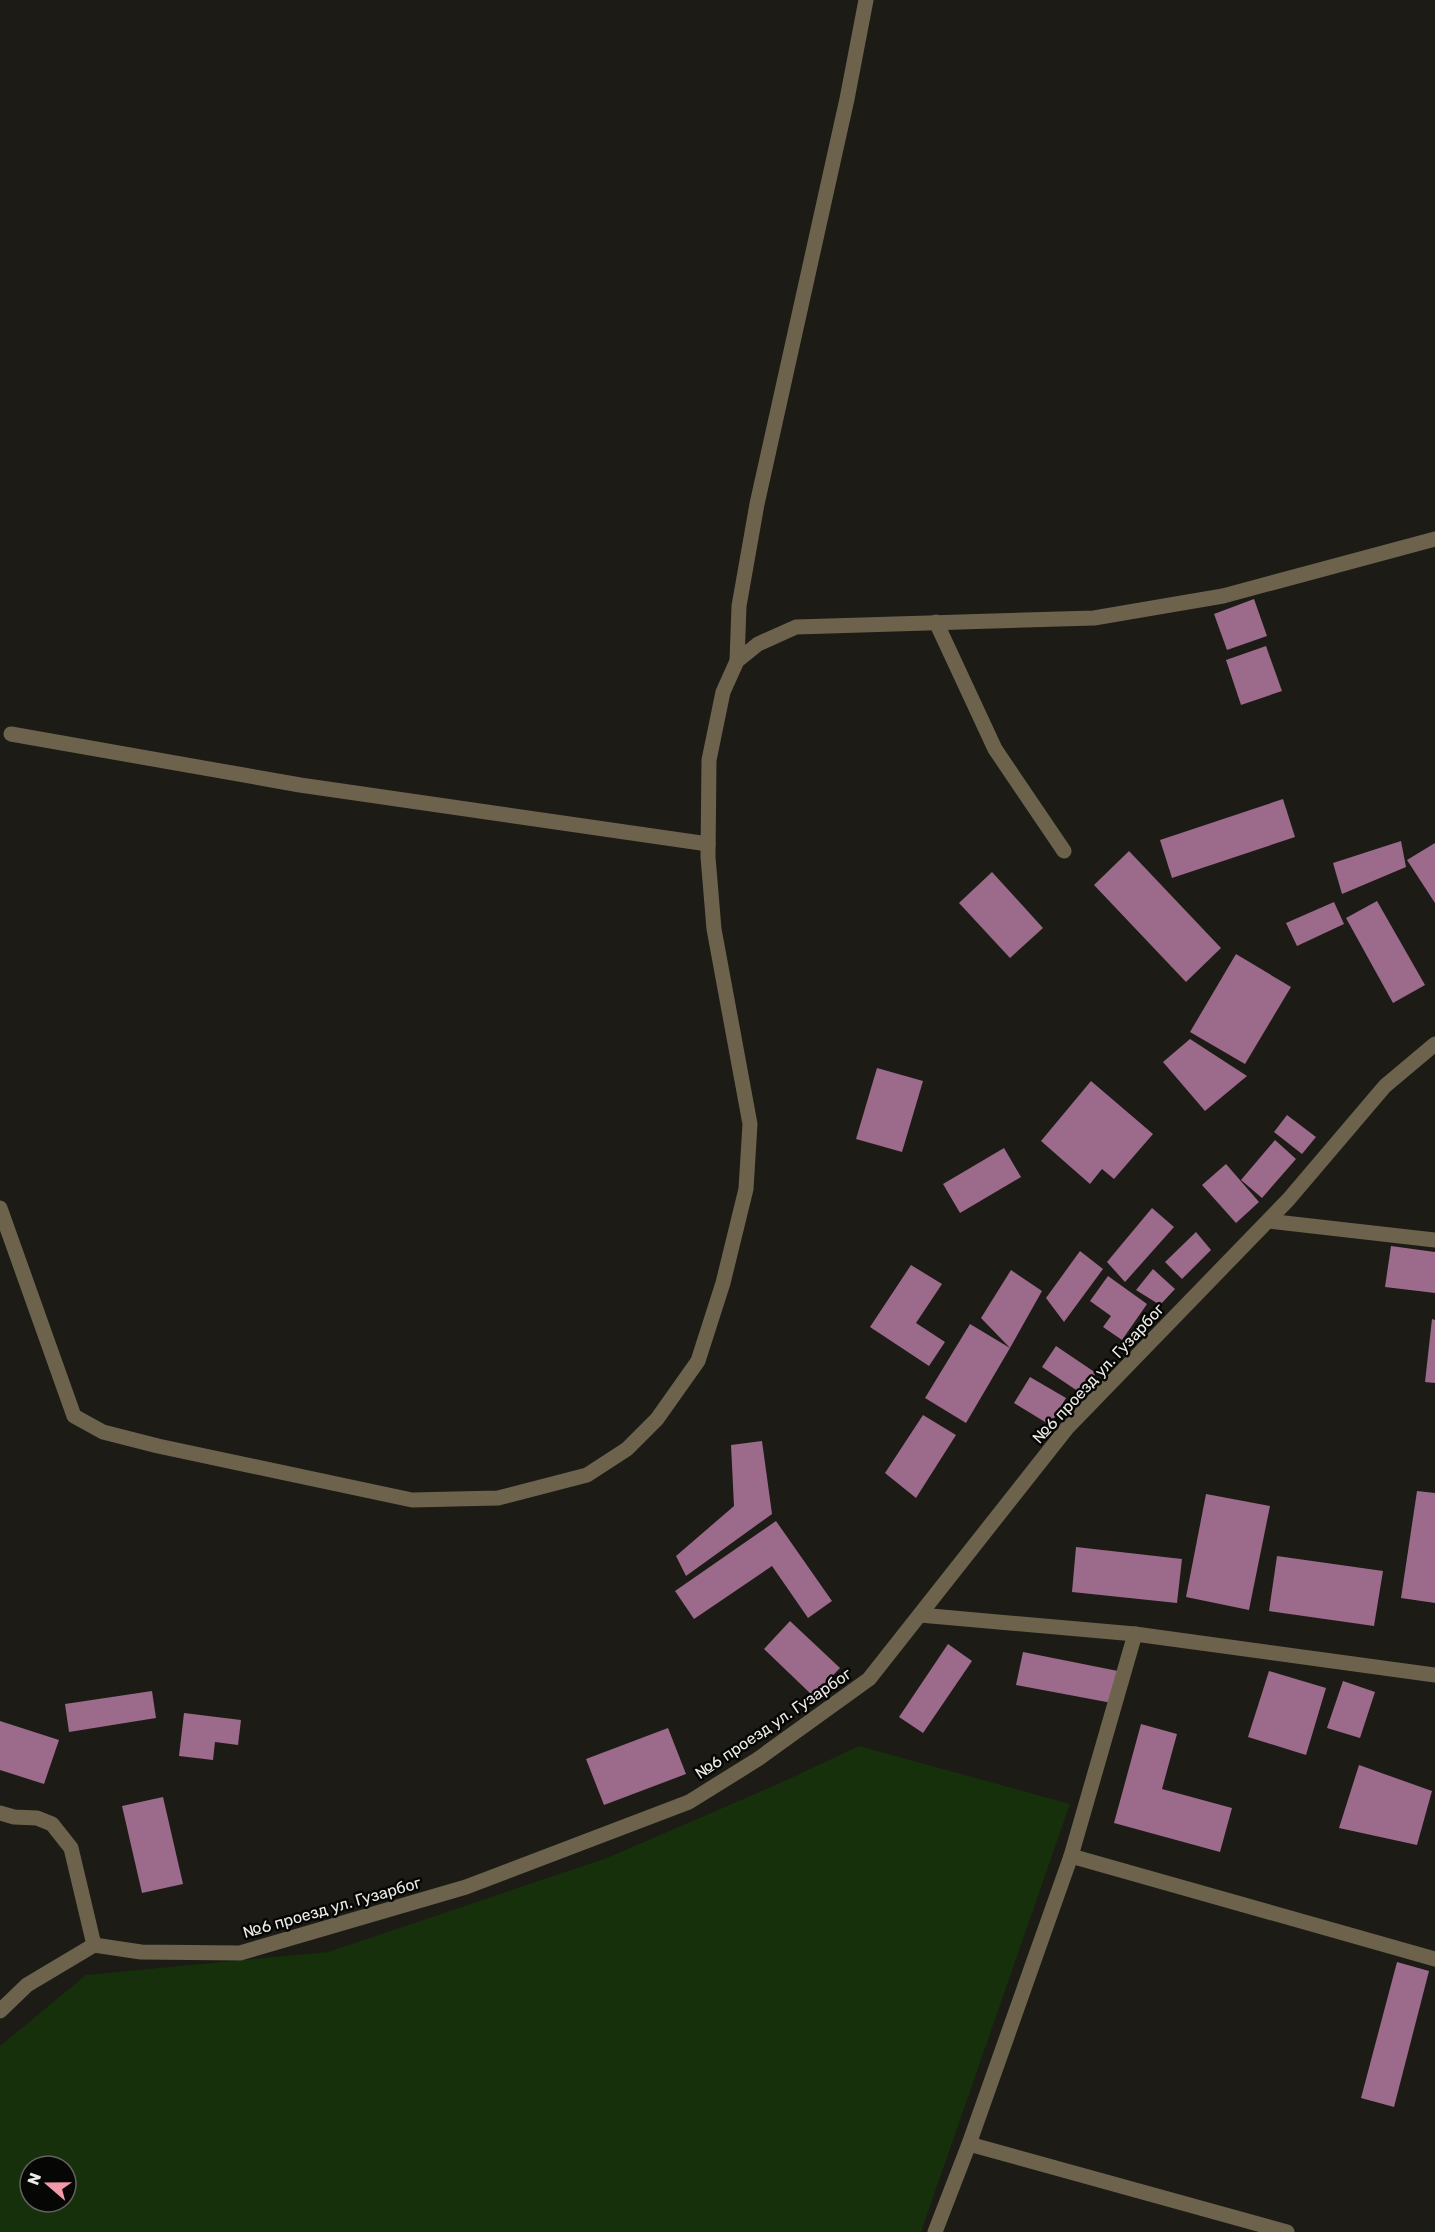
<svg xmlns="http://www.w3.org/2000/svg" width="1435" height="2232" viewBox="0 0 1435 2232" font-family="Rubik,sans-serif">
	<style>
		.green { fill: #16300b; fill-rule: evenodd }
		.building { fill: #9c6a8b }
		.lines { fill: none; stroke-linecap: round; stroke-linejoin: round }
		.minor { stroke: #6d634d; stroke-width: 15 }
		.labels { text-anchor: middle; stroke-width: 5; stroke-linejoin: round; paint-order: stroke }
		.street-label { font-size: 16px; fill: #ecebe7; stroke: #060604 }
	</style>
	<rect width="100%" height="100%" fill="#1c1b15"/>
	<path class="green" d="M859,1746L1070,1804L921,2232H0V2046L86,1975L328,1952L607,1858L778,1784ZM30,2166H66V2202H30Z"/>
	<g class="building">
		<polygon points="1254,599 1267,636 1227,650 1214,614"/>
		<polygon points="1266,646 1282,691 1241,705 1226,660"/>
		<polygon points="1283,799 1295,837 1172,878 1160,840"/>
		<polygon points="1401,841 1406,867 1342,894 1333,863"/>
		<polygon points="1435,843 1435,903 1407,860"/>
		<polygon points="1129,851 1221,948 1186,982 1094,885"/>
		<polygon points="992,872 1043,928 1010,958 959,903"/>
		<polygon points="1377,901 1425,985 1393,1003 1346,918"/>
		<polygon points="1334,902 1344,924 1297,946 1286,923"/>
		<polygon points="1236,954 1291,987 1245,1064 1190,1032"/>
		<polygon points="1190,1039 1247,1076 1205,1111 1163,1062"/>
		<polygon points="877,1068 923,1081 902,1152 856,1139"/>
		<polygon points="1091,1081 1153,1134 1114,1179 1102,1169 1090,1184 1041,1141"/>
		<polygon points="1287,1115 1316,1137 1302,1154 1274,1132"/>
		<polygon points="1275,1140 1296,1159 1262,1198 1241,1180"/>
		<polygon points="1004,1148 1021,1177 960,1213 943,1184"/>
		<polygon points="1226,1164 1259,1202 1236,1223 1202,1185"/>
		<polygon points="1152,1208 1174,1227 1125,1282 1107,1262"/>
		<polygon points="1196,1232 1211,1250 1182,1279 1165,1262"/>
		<polygon points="1391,1246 1435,1252 1435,1293 1385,1287"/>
		<polygon points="1080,1251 1103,1269 1064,1322 1046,1298"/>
		<polygon points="911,1265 942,1284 916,1323 945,1342 929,1366 870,1327"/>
		<polygon points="1153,1269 1175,1289 1160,1305 1136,1290"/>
		<polygon points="1011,1270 1042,1291 1010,1348 966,1423 925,1398 970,1324 1010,1348 981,1318"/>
		<polygon points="1108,1276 1147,1304 1122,1340 1103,1327 1111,1316 1090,1301"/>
		<polygon points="1432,1319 1435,1320 1435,1383 1425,1382"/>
		<polygon points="1056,1346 1096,1373 1082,1394 1042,1367"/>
		<polygon points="1030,1377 1066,1398 1050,1425 1014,1403"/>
		<polygon points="923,1415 956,1435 916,1498 885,1473"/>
		<polygon points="762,1441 772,1514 686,1576 676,1556 734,1506 731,1445"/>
		<polygon points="1417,1491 1435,1493 1435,1603 1401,1598"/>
		<polygon points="1206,1494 1270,1506 1249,1610 1186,1597"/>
		<polygon points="776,1521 832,1601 808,1618 772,1566 694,1619 675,1591"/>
		<polygon points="1076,1547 1182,1559 1177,1603 1072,1592"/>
		<polygon points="1277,1556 1383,1571 1374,1626 1269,1611"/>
		<polygon points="790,1621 840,1668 813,1696 764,1649"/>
		<polygon points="948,1644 972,1661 923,1733 899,1717"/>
		<polygon points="1023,1652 1118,1671 1112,1703 1016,1685"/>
		<polygon points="1269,1671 1326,1688 1306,1755 1248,1737"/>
		<polygon points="1343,1681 1375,1692 1360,1738 1327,1728"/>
		<polygon points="152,1691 156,1718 69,1732 65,1704"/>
		<polygon points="184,1713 241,1720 238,1745 215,1742 213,1760 179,1756"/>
		<polygon points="0,1721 59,1740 44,1784 0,1770"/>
		<polygon points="1141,1724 1177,1734 1162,1789 1232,1808 1220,1852 1114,1823"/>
		<polygon points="668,1728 686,1774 604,1805 586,1759"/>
		<polygon points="1359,1765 1432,1791 1417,1845 1339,1828"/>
		<polygon points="163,1797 183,1884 142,1893 122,1806"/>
		<polygon points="1397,1962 1429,1971 1394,2107 1361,2098"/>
	</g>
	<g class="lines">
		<g class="minor">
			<polyline points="936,622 995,749 1064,851"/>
			<polyline points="737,661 739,606 757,504 847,99 866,0"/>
			<polyline points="11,734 300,785 708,844"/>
			<polyline points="0,1208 74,1416 103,1432 158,1446 412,1500 498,1498 587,1475 627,1449 657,1419 698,1361 723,1283 746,1189 750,1124 714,929 708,857 709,760 723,692 737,661 758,644 796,627 1094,618 1223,596 1435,539"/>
			<polyline points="1268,1221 1435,1240"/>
			<polyline points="920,1615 1135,1634 1435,1675"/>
			<polyline points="0,1813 14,1817 37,1818 52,1824 71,1848 94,1945"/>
			<polyline points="1071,1856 1435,1959"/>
			<polyline points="0,2011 27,1985 94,1945 141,1952 240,1953 466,1887 689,1802 758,1759 869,1679 1067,1428 1288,1200 1385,1086 1435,1044"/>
			<polyline points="969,2144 1287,2232"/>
			<polyline points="935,2232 969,2144 1071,1856 1135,1634"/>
		</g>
	</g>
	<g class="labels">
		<g class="street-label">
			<text transform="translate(1098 1373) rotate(-47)" y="6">№6 проезд ул. Гузарбог</text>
			<text transform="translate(773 1723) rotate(-34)" y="6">№6 проезд ул. Гузарбог</text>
			<text transform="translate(332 1907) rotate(-16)" y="6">№6 проезд ул. Гузарбог</text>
		</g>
	</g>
	<g transform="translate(48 2184) rotate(290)"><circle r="28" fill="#060604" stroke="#62625f" stroke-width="1.5"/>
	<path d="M0-4.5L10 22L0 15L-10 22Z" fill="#f39aa8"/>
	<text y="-9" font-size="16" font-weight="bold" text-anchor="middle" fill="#ecebe7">N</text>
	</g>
</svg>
